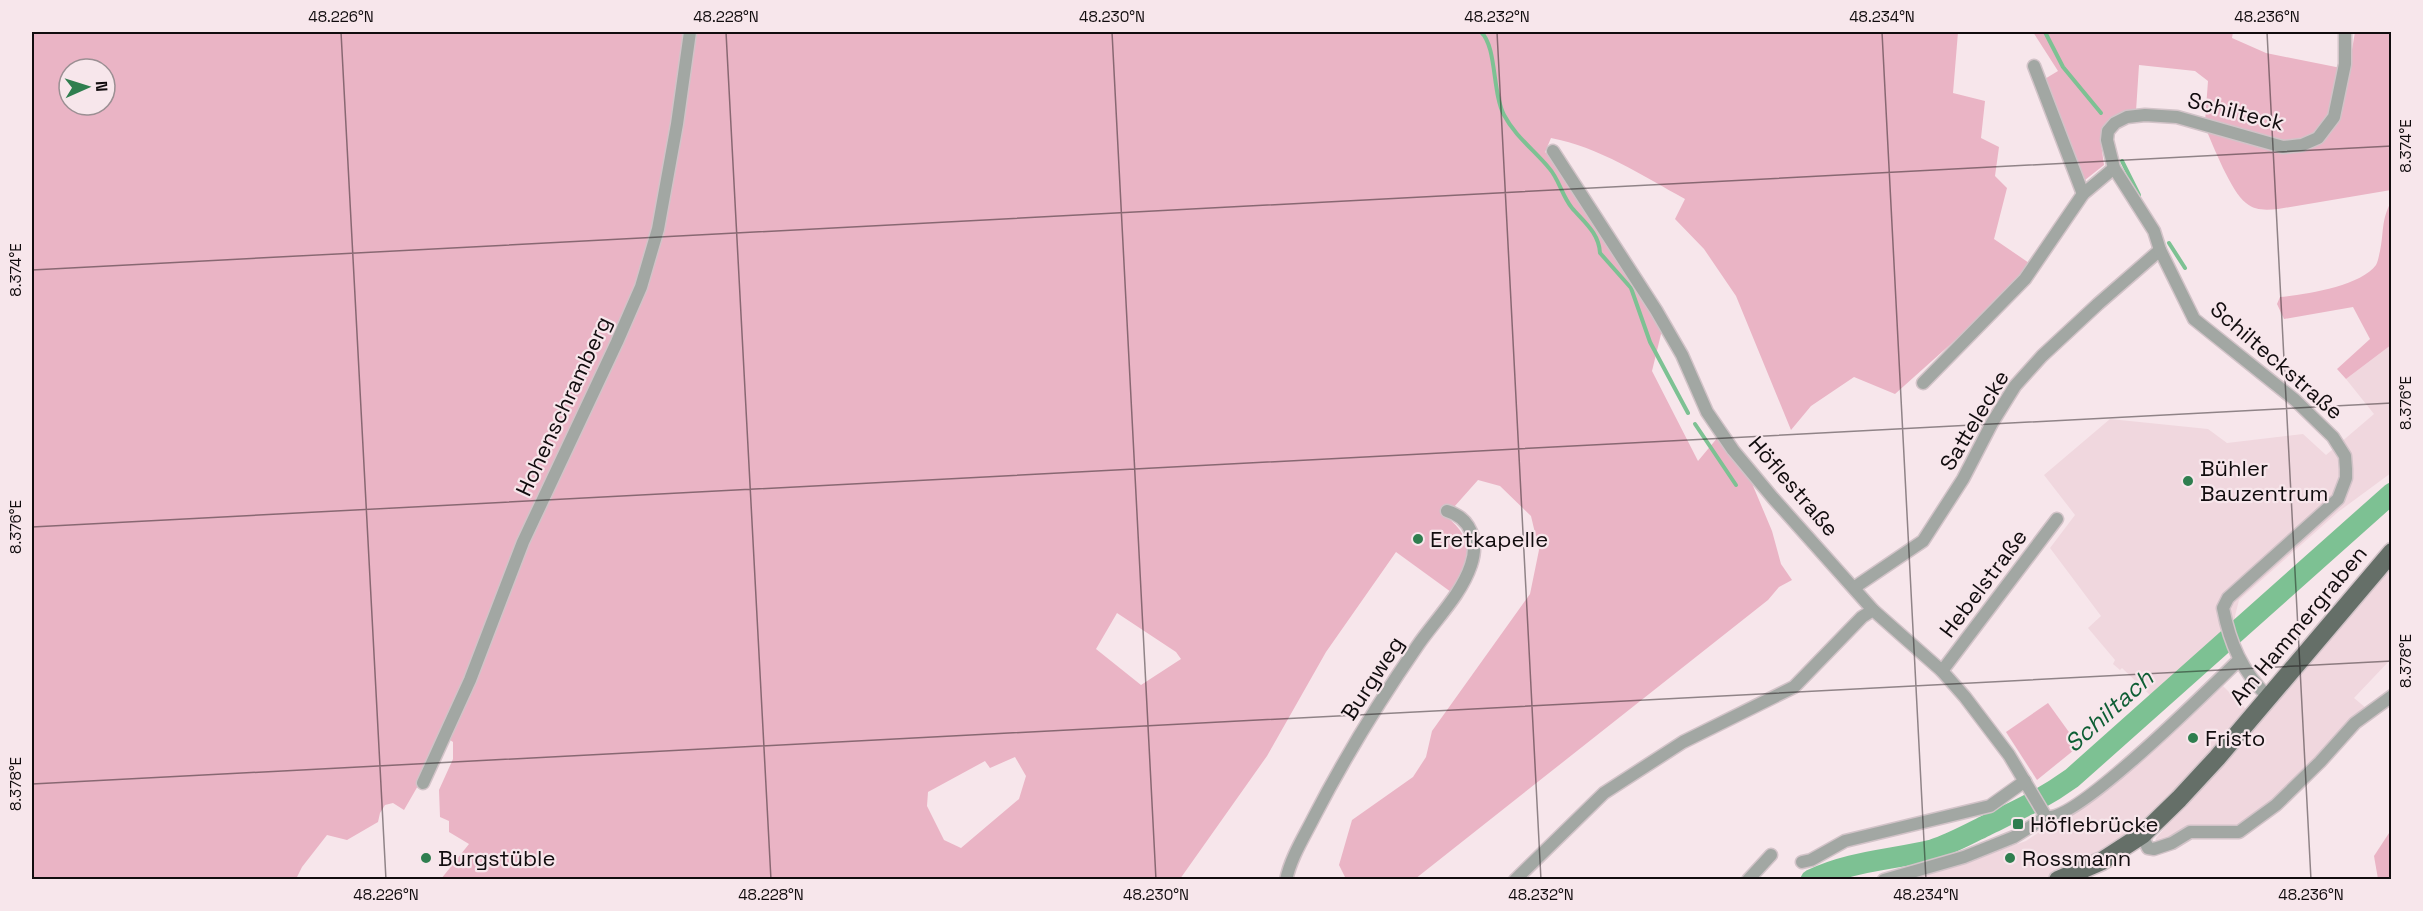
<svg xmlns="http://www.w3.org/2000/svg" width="2423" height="911" viewBox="0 0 2423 911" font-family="'Space Grotesk',sans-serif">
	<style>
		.built { fill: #f0d7de }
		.green { fill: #eab4c5; fill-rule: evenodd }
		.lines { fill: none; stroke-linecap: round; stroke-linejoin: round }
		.stream { stroke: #7dc193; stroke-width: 4 }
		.river { stroke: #7dc193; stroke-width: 21 }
		.minor-casing { stroke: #d2c3c8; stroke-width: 15 }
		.primary-casing { stroke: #d2c3c8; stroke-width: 21 }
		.minor { stroke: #a2a7a3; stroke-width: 12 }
		.primary { stroke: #656f68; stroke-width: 18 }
		.ticks { fill: none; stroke: #110c0e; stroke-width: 1.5; stroke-opacity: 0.45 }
		.poi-dot { fill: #2f7e4f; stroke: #f7e6eb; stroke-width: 2 }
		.labels { text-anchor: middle; stroke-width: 4.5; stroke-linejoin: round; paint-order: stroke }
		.street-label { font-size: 22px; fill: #110c0e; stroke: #f7e6eb }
		.poi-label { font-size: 22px; fill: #110c0e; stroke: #f7e6eb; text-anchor: start }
		.water-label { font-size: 24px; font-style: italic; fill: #0e5e34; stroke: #f7e6eb }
		.neatline { fill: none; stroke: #110c0e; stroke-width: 2 }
		.ticks-label { font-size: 15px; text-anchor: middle; fill: #110c0e }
	</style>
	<rect width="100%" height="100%" fill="#f7e6eb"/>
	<g class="built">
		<polygon points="2391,345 2391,473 2338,512 2239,600 2235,616 2235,627 2150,695 2122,668 2120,670 2113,664 2115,660 2088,628 2101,616 2050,548 2075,515 2044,475 2110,419 2208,429 2227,443 2303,434 2326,455 2374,414 2346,379"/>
		<polygon points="2391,568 2391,659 2354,698 2366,708 2283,796 2239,829 2155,843 2156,838"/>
		<polygon points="2223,686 2246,709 2182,788 2152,818 2109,849 2046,879 1899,880 1956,865 2026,841 2087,800"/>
	</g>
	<g class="green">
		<path d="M32,32H1958L1953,93L1985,101L1981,138L1999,147L1995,176L2007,188L1994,239L2032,265L1971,326L1895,394L1854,377L1811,406L1791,430L1736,296L1704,249L1675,219L1685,199C1643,176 1599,147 1551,138L1545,152L1559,167L1662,330L1652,371L1698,461L1718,437L1751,481L1772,531L1781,564L1792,580L1779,587L1768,600L1415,879H1346L1339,865L1352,820L1413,777L1426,757L1432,731L1530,594L1539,550L1531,516L1500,486L1478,480L1446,516C1477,542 1471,560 1451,592L1396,552L1326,652L1267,756L1180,879H441L469,844L449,832V821L440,817L439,790L453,759V742L441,734L419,784L404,810L393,803L385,805L380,813L378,822L347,840L327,835L302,867L296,879H32ZM69,69H105V105H69ZM1117,613L1176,652L1181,659L1141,685L1096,649ZM1015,757L1026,776L1019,799L961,848L944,840L927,806L928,792L985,761L990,768Z"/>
		<polygon points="2033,32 2233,32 2232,38 2266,53 2341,68 2332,112 2317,132 2307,139 2287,143 2205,122 2208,81 2195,71 2139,65 2136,111 2113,120 2100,136 2104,165 2085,180 2076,170 2043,80 2058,71"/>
		<path d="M2355,32H2391V190L2278,209C2267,210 2255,211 2246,203C2231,192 2213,145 2205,127L2275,148L2318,143L2347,79Z"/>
		<path d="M2391,202V345L2346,379L2337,369L2370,339L2353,307L2284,319L2277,304L2280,297C2304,295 2361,286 2376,265C2378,262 2379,255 2380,251C2384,233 2381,220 2391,202Z"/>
		<polygon points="2048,703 2079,746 2037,780 2006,732"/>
		<polygon points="2391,830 2391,879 2378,879 2374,856"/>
	</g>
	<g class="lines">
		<g class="stream">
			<path d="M1481,32C1497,47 1492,92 1504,115C1515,136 1534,150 1549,168C1559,179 1562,196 1572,208C1584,222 1599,233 1600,253L1631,288L1650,342L1688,413"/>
			<polyline points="2045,32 2063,67 2101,113"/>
			<polyline points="2122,161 2139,195"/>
			<polyline points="2169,243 2185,268"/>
			<polyline points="1695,424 1736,485"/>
		</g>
		<path class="river" d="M1811,880C1850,861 1891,860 1932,850C1951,844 1969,834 1987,825C2018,810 2043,799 2072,778L2392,493"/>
		<defs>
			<g id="minor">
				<polyline points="2034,66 2083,194"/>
				<polyline points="1553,151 1656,310 1682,355 1707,412 1733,450 1773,498 1873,610 1942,671 1965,697 2009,755 2046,817"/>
				<polyline points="1923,383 2025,279 2083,194 2114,168"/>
				<polyline points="1855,587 1923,541 1963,479 1992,423 2015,386 2042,356 2098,304 2160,250"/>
				<polyline points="1942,671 2057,519"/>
				<path d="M2268,697C2242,671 2230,644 2223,608L2228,598L2338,499L2346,478V469L2345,456L2333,437L2295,400L2194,319L2160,250L2154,231L2114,168L2107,140L2108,131L2115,123L2127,117L2145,115L2177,117L2283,147L2302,145L2318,138L2334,117L2345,64V32"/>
				<polyline points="423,783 470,680 523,542 617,342 641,287 658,229 677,124 690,32"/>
				<polyline points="2142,835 2148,848 2154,849 2172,843 2190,832 2239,832 2276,805 2320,762 2355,723 2392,696"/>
				<polyline points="1802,862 1811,860 1845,841 1990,806 2025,781"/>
				<path d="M1286,880C1291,857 1304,837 1314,817C1345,757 1380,700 1418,645C1436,619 1461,595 1471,565C1479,541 1471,518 1447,511"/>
				<polyline points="1515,880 1604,793 1683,742 1794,687 1862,617 1873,610"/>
				<polyline points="1748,880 1771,855"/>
				<path d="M1884,880L1964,857L2014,837L2046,817C2077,822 2212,686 2239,660"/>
			</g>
			<polyline id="primary" points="2058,880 2102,861 2142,835 2179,799 2217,758 2392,552"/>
		</defs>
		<use href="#minor" class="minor-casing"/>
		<use href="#primary" class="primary-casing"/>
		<use href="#minor" class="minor"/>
		<use href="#primary" class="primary"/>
	</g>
	<path class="ticks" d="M341,32L386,880M726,32L771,880M1112,32L1156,880M1497,32L1541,880M1882,32L1926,880M2267,32L2311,880M32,270L2392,146M32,527L2392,403M32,784L2392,661"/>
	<g class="poi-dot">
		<circle cx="2188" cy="481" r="6"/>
		<circle cx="1418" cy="539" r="6"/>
		<circle cx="2193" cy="738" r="6"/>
		<rect x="2012" y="818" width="12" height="12" rx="3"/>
		<circle cx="426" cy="858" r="6"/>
		<circle cx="2010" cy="858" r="6"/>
	</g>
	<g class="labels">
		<g class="street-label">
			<text transform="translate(2236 111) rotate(14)" y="8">Schilteck</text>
			<text transform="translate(2277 360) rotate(41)" y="8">Schilteckstraße</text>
			<text transform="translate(563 406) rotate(-65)" y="8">Hohenschramberg</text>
			<text transform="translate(1974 420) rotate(-59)" y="8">Sattelecke</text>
			<text transform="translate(1794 486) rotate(49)" y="8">Höflestraße</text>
			<text transform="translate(1983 583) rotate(-53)" y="8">Hebelstraße</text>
			<text transform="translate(2298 625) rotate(-50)" y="8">Am Hammergraben</text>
			<text transform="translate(1372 678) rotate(-57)" y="8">Burgweg</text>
		</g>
		<g class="poi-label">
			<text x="2200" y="476">Bühler<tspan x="2200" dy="25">Bauzentrum</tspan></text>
			<text x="1430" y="547">Eretkapelle</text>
			<text x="2205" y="746">Fristo</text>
			<text x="2030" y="832">Höflebrücke</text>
			<text x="438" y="866">Burgstüble</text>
			<text x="2022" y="866">Rossmann</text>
		</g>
		<g class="water-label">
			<text transform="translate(2109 711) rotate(-42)" y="8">Schiltach</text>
		</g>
	</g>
	<rect width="2423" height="911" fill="none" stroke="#f7e6eb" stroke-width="66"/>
	<g transform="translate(87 87) rotate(87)"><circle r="28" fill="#f7e6eb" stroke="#9b8f93" stroke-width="1.5"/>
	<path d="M0-4.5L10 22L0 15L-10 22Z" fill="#2f7e4f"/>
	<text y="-9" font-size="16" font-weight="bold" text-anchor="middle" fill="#110c0e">N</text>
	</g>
	<rect x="33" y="33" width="2357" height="845" class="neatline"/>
	<g class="ticks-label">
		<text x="341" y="22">48.226°N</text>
		<text x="726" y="22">48.228°N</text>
		<text x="1112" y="22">48.230°N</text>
		<text x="1497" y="22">48.232°N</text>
		<text x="1882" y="22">48.234°N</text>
		<text x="2267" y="22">48.236°N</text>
		<text transform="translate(2406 146) rotate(-90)" y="5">8.374°E</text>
		<text transform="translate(16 270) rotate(-90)" y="5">8.374°E</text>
		<text transform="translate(2406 403) rotate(-90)" y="5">8.376°E</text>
		<text transform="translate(16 527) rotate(-90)" y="5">8.376°E</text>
		<text transform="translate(2406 661) rotate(-90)" y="5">8.378°E</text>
		<text transform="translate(16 784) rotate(-90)" y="5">8.378°E</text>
		<text x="386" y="900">48.226°N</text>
		<text x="771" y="900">48.228°N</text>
		<text x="1156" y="900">48.230°N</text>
		<text x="1541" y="900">48.232°N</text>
		<text x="1926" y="900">48.234°N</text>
		<text x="2311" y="900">48.236°N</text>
	</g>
</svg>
